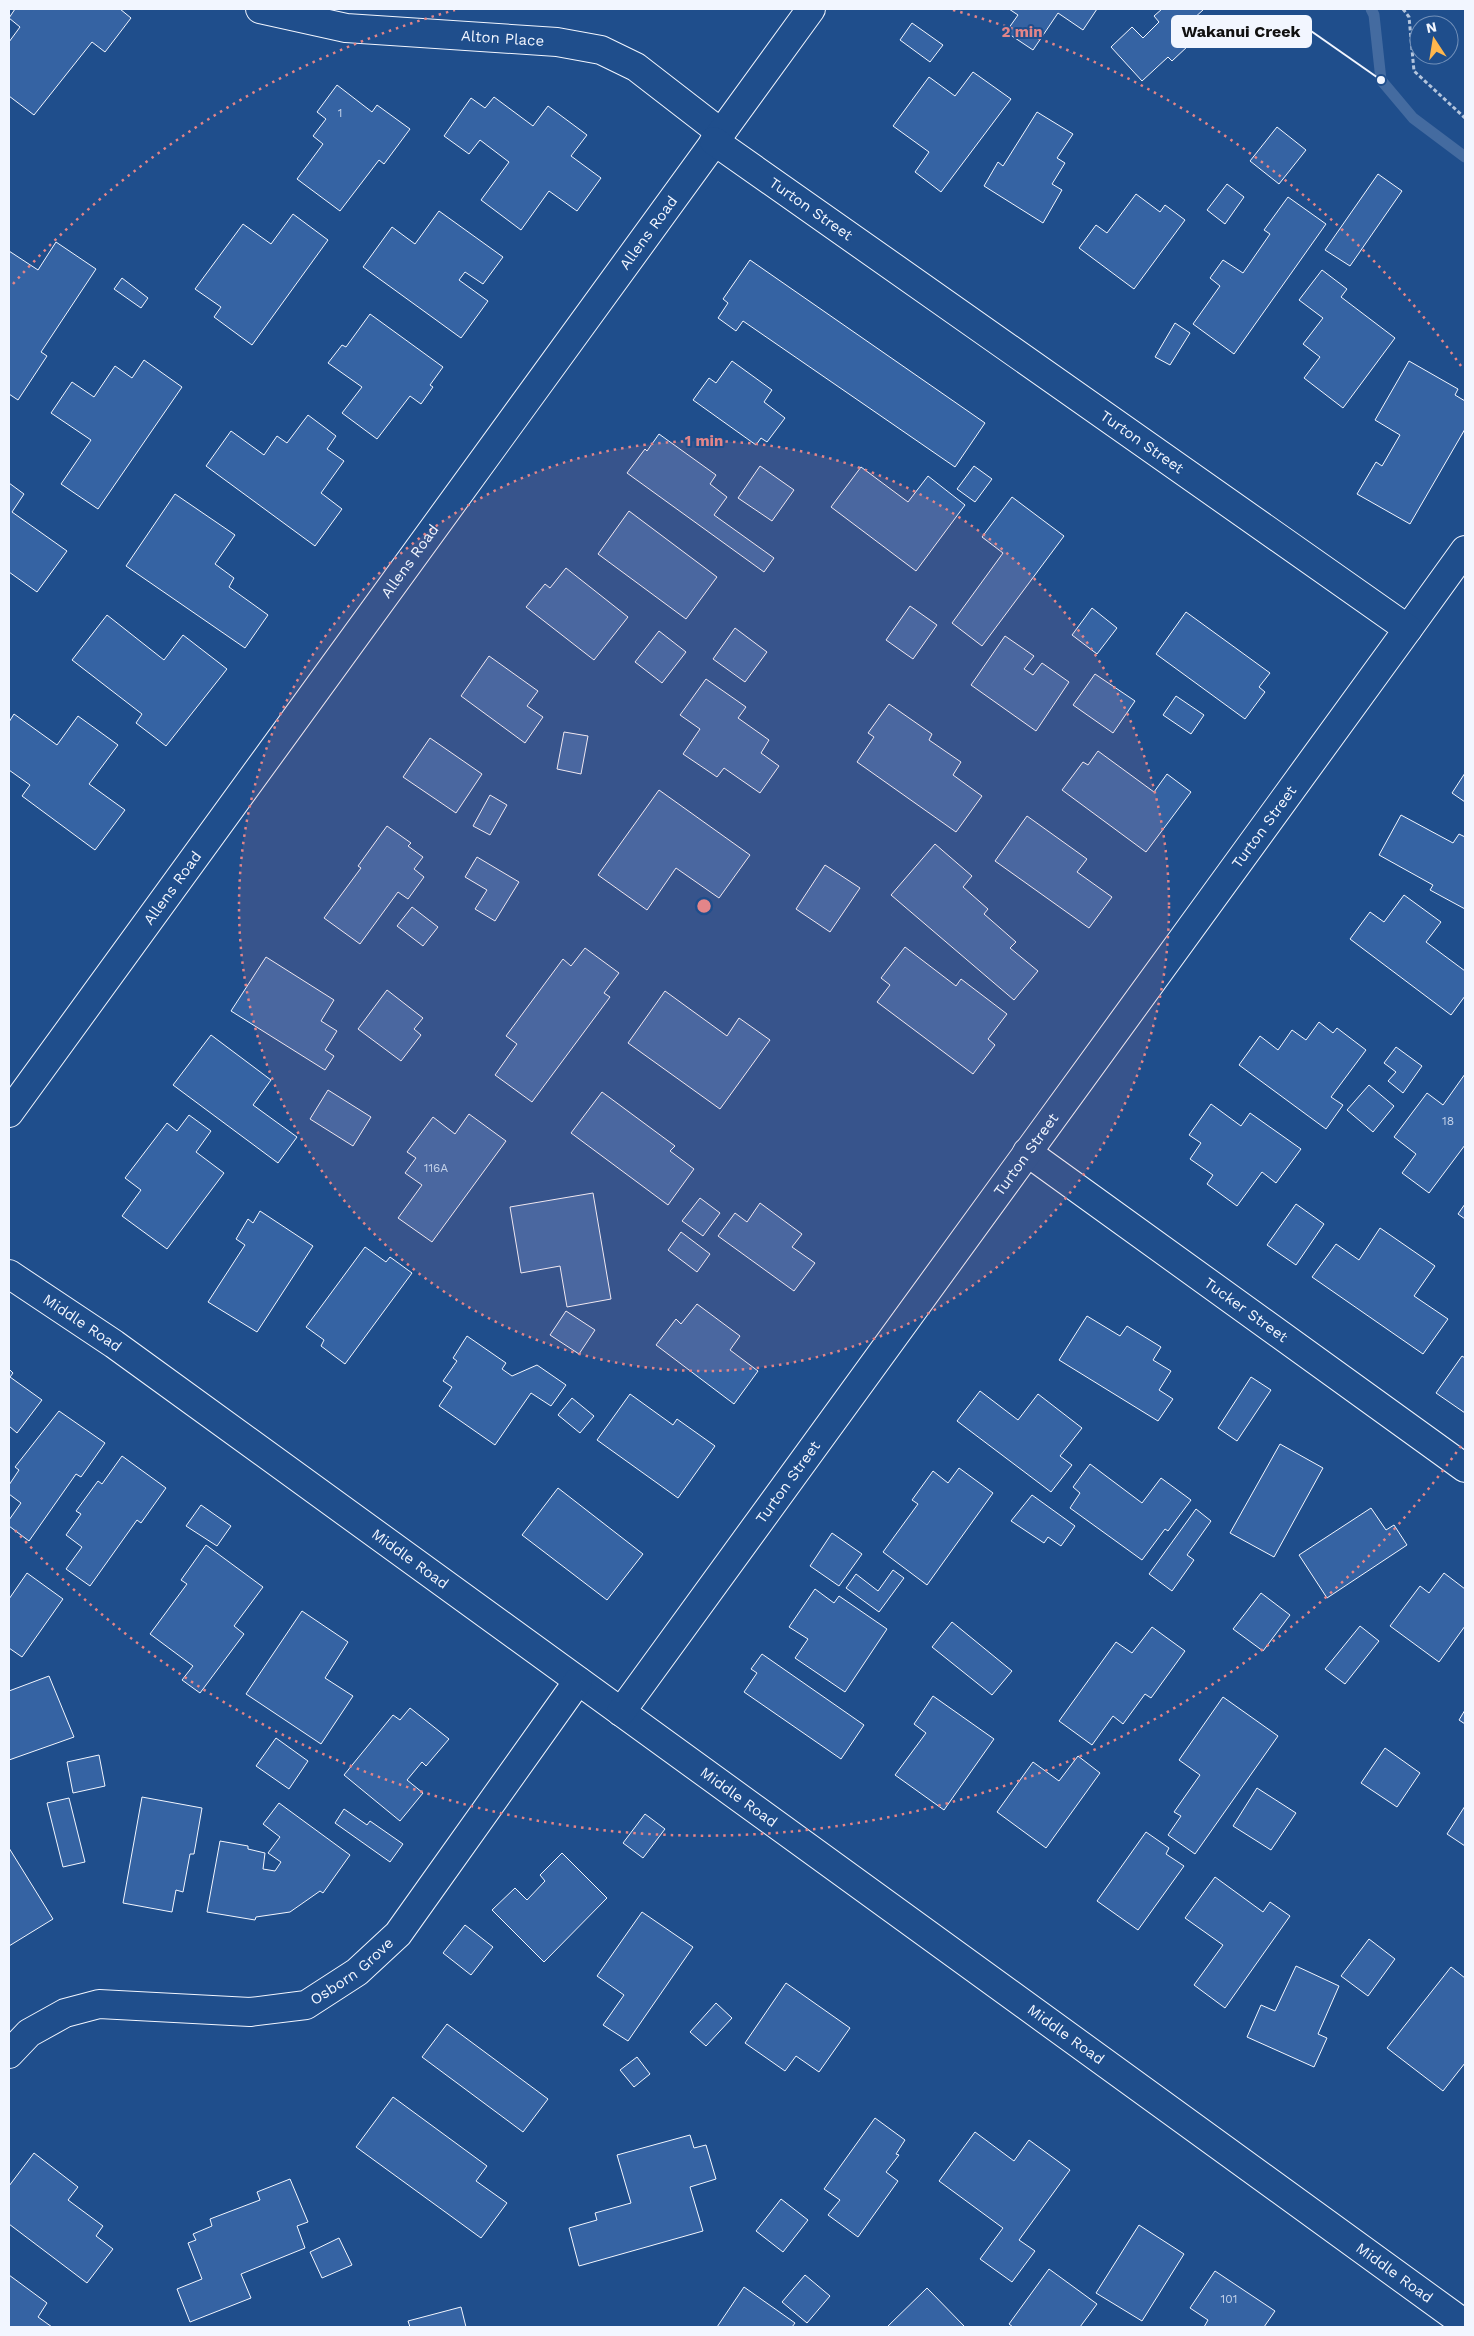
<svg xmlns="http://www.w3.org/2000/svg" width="1474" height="2336" viewBox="0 0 1474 2336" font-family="'Work Sans',sans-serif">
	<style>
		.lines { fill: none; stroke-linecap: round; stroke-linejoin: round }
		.stream { stroke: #446ba0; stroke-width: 11 }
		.building { fill: #3563a3; stroke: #f2f6ff }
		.minor-casing { stroke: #f2f6ff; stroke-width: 30 }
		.path { stroke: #b3c4dc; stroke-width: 3; stroke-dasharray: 4 2.5; stroke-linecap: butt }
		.minor { stroke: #1f4e8c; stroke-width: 28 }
		.ring { fill: none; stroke: #e38589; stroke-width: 2.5; stroke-dasharray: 2.5 5 }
		.labels { text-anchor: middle; stroke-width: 4; stroke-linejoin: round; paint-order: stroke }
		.number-label { font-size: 12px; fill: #c3d1e8 }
		.street-label { font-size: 15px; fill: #f2f6ff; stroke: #1f4e8c }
		.centre { fill: #e38589; stroke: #1f4e8c; stroke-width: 2.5 }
		.ring-label { font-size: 15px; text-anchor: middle; font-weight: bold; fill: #e38589; stroke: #1f4e8c; stroke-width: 4; stroke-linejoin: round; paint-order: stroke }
		.leader { fill: none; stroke: #f2f6ff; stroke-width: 2 }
		.callout-dot { fill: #f2f6ff; stroke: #1f4e8c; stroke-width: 2 }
		.callout { fill: #f2f6ff; stroke: #f2f6ff; stroke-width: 2 }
		.callout-label { font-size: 16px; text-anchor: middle; font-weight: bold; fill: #111 }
	</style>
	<rect width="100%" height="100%" fill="#1f4e8c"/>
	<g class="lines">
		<polyline class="stream" points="1371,9 1374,15 1381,80 1413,118 1465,157"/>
	</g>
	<g class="building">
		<polygon points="15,9 120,9 131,18 105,52 92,42 34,115 9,96 9,42 20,27 9,18"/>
		<polygon points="1009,9 1097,9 1083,30 1058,13 1033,50 1006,32 1018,15"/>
		<polygon points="1162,9 1204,9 1178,33 1189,45 1172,61 1168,57 1142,81 1111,47 1132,27 1143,38 1159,22 1154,16"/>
		<polygon points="912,23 943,45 930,62 900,40"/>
		<polygon points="973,72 1011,99 941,192 915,172 929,152 893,126 929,77 955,96"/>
		<polygon points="337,85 372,112 377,105 410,129 384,164 379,160 340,211 297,179 323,144 313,136 326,119 317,112"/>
		<polygon points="494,97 533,126 548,106 587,135 571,156 601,178 577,211 549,191 521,230 481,200 509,162 480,140 469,154 444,136 471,98 485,108"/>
		<polygon points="1037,112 1073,134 1057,158 1065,163 1052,184 1062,190 1043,223 984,186 998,162 1003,166"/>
		<polygon points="1277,127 1306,150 1279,184 1250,161"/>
		<polygon points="1378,174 1402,191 1350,266 1325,250"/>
		<polygon points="1227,184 1244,197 1225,224 1207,210"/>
		<polygon points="1136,194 1160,212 1165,205 1185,220 1134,289 1079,248 1096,225 1107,233"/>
		<polygon points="1288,197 1326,224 1234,354 1193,324 1220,286 1210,278 1223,260 1243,273 1270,234 1264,230"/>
		<polygon points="439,211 503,257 483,284 465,272 459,280 488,301 461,338 363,267 392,227 415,244"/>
		<polygon points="293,214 328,240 252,345 214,317 221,307 195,289 243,224 271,244"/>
		<polygon points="56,242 96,269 41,352 47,356 18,400 9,394 9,251 38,270"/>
		<polygon points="750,260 985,423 955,467 743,321 736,331 718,318 728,303 723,299"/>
		<polygon points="1322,270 1347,289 1341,297 1395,338 1343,408 1304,378 1320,357 1303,344 1323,318 1299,300"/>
		<polygon points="122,278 148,298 141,308 114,289"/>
		<polygon points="370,314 443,367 430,385 433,387 421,404 410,396 377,439 342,413 362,387 328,363 342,345 346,347"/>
		<polygon points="1175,323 1190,333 1170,365 1155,357"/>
		<polygon points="144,360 182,387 98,509 61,484 91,440 51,413 72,382 94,397 115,366 132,378"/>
		<polygon points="732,361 772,390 764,402 785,418 767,442 761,438 756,445 693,400 709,378 716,383"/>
		<polygon points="1409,361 1458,389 1455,395 1465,401 1465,429 1410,524 1357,494 1376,462 1382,466 1400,435 1375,420"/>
		<polygon points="308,415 336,436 327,449 344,461 321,493 342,509 315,546 206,466 231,431 264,455 277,436 287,443"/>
		<polygon points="659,434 716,475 710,484 727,497 714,515 774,558 764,572 627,473 645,449 647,451"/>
		<polygon points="760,466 794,490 772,521 738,498"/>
		<polygon points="974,466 992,479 975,502 957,489"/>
		<polygon points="861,467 908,502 928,476 965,505 916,571 831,507"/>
		<polygon points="9,483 24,494 12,512 67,551 37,592 9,572"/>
		<polygon points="175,494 235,535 215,564 234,578 229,587 268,615 245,648 126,566"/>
		<polygon points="1012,497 1064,536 982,646 952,623 1003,553 982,537"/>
		<polygon points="629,511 717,577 686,619 598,554"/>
		<polygon points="566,568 628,617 594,660 526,607 545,584 550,588"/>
		<polygon points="910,606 937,625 913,659 886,640"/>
		<polygon points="1092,608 1117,628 1097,654 1072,635"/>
		<polygon points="1186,612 1270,673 1259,687 1265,692 1245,719 1156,654"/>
		<polygon points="107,615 164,660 183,635 227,669 166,746 136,723 142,714 72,660"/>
		<polygon points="735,628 767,652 745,682 713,659"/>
		<polygon points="659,631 686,652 662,683 635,662"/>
		<polygon points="1005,636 1034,656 1024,669 1033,675 1042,663 1069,682 1036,731 971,685"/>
		<polygon points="489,656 538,691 527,706 543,717 525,743 461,696"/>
		<polygon points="1095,674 1135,701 1113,733 1073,705"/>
		<polygon points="706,679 746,707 738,718 769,740 761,753 779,766 760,793 724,768 717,777 683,754 700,729 680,715"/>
		<polygon points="1176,696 1204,715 1191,734 1163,715"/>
		<polygon points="889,704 932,734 929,740 961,762 953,775 982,796 956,832 857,762 874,737 868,733"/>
		<polygon points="14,714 57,745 78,716 118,745 89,784 125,810 95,850 22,796 30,785 9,770 9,722"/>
		<polygon points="564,732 588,736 581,774 557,769"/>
		<polygon points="430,738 482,774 456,813 403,777"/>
		<polygon points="1098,751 1154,792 1167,774 1191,792 1146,852 1062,790 1083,762 1088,765"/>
		<polygon points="1465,773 1465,802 1452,793"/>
		<polygon points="659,790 750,855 719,898 676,868 647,910 598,875"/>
		<polygon points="490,795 507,805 490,835 473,826"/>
		<polygon points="1401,815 1453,843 1459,834 1465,837 1465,909 1430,890 1433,885 1379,855"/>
		<polygon points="1027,816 1087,859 1077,872 1112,897 1089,928 995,861"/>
		<polygon points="387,826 411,843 408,846 423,857 414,869 424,877 408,899 398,892 360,944 324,918 361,868 358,866"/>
		<polygon points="935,844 972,876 963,887 988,909 984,914 1016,942 1010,948 1038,971 1014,1000 891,895"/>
		<polygon points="477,857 519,882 495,921 475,909 487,890 465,877"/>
		<polygon points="825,865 860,888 830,932 796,909"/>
		<polygon points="1404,895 1441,922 1426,942 1465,971 1465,996 1451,1015 1350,939 1370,912 1384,922"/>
		<polygon points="412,907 438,927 423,946 397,926"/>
		<polygon points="905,947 956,986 961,979 1007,1014 988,1039 995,1045 973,1074 877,1002 890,985 881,978"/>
		<polygon points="585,948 619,973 604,993 610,997 532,1102 495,1075 517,1044 506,1036 563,959 571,966"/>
		<polygon points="266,957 334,1000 321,1021 337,1031 325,1050 334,1056 325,1070 231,1011"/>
		<polygon points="387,990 423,1018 414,1029 421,1035 401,1061 358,1029"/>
		<polygon points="665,991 727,1036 739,1018 770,1040 720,1109 628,1043"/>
		<polygon points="1319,1022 1333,1033 1337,1028 1366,1050 1331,1097 1343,1105 1326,1129 1239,1065 1260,1036 1278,1050 1292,1030 1306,1040"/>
		<polygon points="211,1035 271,1080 253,1105 297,1137 278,1163 173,1085"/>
		<polygon points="1396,1047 1422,1066 1403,1093 1388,1081 1396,1072 1384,1063"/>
		<polygon points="1465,1074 1465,1145 1429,1193 1402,1173 1416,1154 1394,1137 1427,1093 1443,1105"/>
		<polygon points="1369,1085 1394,1106 1373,1132 1347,1110"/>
		<polygon points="328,1090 371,1117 353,1146 310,1119"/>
		<polygon points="602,1092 675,1146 670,1151 694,1169 668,1205 571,1133"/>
		<polygon points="1211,1104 1241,1126 1250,1113 1301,1149 1276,1183 1262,1172 1237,1206 1207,1184 1213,1175 1190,1159 1201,1143 1189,1135"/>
		<polygon points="469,1114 506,1141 432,1242 398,1218 422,1185 405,1173 416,1158 407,1152 433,1117 455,1134"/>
		<polygon points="189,1115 211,1131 196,1152 224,1173 167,1249 122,1216 141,1190 125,1178 167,1123 177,1131"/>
		<polygon points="593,1193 611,1299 567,1307 560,1266 521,1273 510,1207"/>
		<polygon points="700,1198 720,1213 703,1236 682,1221"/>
		<polygon points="760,1203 802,1234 792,1247 815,1263 794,1291 718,1236 735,1213 747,1222"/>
		<polygon points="1296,1204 1324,1224 1296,1265 1267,1245"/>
		<polygon points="1465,1204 1465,1219 1458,1214"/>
		<polygon points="260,1211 313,1246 257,1332 208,1302 245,1245 236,1239 248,1219 253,1223"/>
		<polygon points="1380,1228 1435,1266 1414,1296 1448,1319 1423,1354 1312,1277 1336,1244 1359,1260"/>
		<polygon points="681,1232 710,1254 697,1272 668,1250"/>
		<polygon points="365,1247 386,1262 390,1257 412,1273 345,1364 321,1346 324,1340 306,1327"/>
		<polygon points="697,1304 740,1336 730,1350 758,1371 734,1404 656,1345 676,1319 681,1324"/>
		<polygon points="566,1311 595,1330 579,1354 550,1335"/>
		<polygon points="1087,1316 1120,1336 1127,1326 1161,1347 1153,1360 1171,1371 1159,1390 1173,1399 1158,1421 1059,1360"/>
		<polygon points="467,1336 506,1363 502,1369 512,1376 537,1365 566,1385 551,1406 531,1393 495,1445 439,1406 452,1387 443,1381 457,1361 453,1358"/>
		<polygon points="1462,1356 1465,1358 1465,1413 1436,1393"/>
		<polygon points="9,1369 13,1373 10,1377 42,1400 17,1433 9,1426"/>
		<polygon points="1251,1377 1271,1390 1237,1441 1218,1428"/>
		<polygon points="980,1391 1018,1420 1038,1394 1082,1428 1060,1456 1072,1465 1051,1492 957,1421"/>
		<polygon points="630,1394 673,1425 677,1419 715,1446 678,1498 597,1440"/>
		<polygon points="572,1398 594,1416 580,1433 558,1415"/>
		<polygon points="59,1411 105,1443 81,1477 76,1474 29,1541 9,1526 9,1520 21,1503 9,1494 9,1485 19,1470 15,1467"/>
		<polygon points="1280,1444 1323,1468 1274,1557 1230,1533"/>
		<polygon points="122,1456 166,1488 141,1523 137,1520 90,1586 66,1569 82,1547 66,1535 81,1514 76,1511 98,1481 102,1484"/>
		<polygon points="1090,1464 1142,1503 1161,1478 1191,1500 1168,1531 1165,1529 1142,1560 1070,1508 1080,1493 1073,1487"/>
		<polygon points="959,1468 993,1493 927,1585 883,1552 918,1504 912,1500 933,1471 948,1483"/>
		<polygon points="558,1488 643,1554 607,1600 522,1535"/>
		<polygon points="1032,1495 1075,1526 1061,1546 1048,1537 1044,1543 1011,1521"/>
		<polygon points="201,1505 231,1526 217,1546 186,1526"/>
		<polygon points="1371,1508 1386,1530 1394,1525 1407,1545 1327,1598 1299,1555"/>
		<polygon points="1196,1509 1211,1521 1187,1555 1194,1560 1172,1591 1149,1574"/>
		<polygon points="832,1533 862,1554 839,1586 810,1566"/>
		<polygon points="206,1545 263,1587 234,1626 244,1634 200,1693 182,1680 193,1666 150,1634 187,1584 181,1580"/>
		<polygon points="893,1570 904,1578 879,1612 846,1588 856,1574 878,1591"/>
		<polygon points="27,1573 63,1599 22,1657 9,1648 9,1599"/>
		<polygon points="1444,1573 1465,1589 1465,1626 1439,1662 1390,1626 1420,1586 1429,1593"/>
		<polygon points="815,1589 834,1603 839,1596 887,1629 845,1692 795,1658 808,1639 789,1627"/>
		<polygon points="1261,1593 1290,1615 1263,1651 1233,1629"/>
		<polygon points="302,1611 348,1642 325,1678 353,1696 321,1744 246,1694"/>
		<polygon points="952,1622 1012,1671 992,1695 932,1647"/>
		<polygon points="1360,1626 1379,1641 1345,1684 1325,1669"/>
		<polygon points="1152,1627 1185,1651 1151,1698 1145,1694 1123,1724 1113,1716 1092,1745 1059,1721 1116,1642 1132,1653"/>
		<polygon points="762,1654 864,1725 841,1759 744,1692 757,1673 751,1669"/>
		<polygon points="49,1676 74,1737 9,1760 9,1691"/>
		<polygon points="933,1696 994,1739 944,1810 895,1775 926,1733 914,1724"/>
		<polygon points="1223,1697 1278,1736 1195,1854 1168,1835 1181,1816 1174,1812 1200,1775 1179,1760"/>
		<polygon points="410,1708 449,1739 426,1766 422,1762 407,1780 423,1793 400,1821 344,1775 393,1715 400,1720"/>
		<polygon points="1465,1710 1465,1724 1459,1720"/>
		<polygon points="276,1738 308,1761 289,1789 256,1766"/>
		<polygon points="1385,1748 1420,1773 1397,1807 1361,1783"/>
		<polygon points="99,1755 105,1786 73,1793 67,1762"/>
		<polygon points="1078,1756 1100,1773 1046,1848 997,1812 1033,1762 1059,1781"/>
		<polygon points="1257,1788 1296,1813 1271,1850 1233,1826"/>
		<polygon points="142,1797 202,1808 194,1854 190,1854 183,1892 176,1890 172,1912 123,1903"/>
		<polygon points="69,1798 85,1862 63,1867 47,1803"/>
		<polygon points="279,1803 350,1855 323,1893 320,1891 290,1912 256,1917 255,1920 207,1912 220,1841 248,1846 248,1849 265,1853 263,1869 275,1871 281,1862 268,1853 280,1837 263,1824"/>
		<polygon points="1465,1806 1465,1846 1447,1834"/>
		<polygon points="344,1809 367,1825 370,1821 403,1844 390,1862 335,1823"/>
		<polygon points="645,1814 665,1829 643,1858 623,1843"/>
		<polygon points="1146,1832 1169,1848 1166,1854 1184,1866 1138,1930 1097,1901"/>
		<polygon points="9,1848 53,1919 9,1946"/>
		<polygon points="562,1853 607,1898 544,1962 492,1910 515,1888 527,1900 545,1881 540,1875"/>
		<polygon points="1215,1877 1263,1912 1270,1902 1290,1916 1225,2008 1194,1985 1223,1945 1185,1918"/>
		<polygon points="642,1912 693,1947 628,2041 603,2025 624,1995 597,1976"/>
		<polygon points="465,1925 493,1947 471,1975 443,1953"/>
		<polygon points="1369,1939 1395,1959 1368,1996 1341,1976"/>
		<polygon points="1296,1966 1339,1986 1318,2034 1327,2038 1314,2067 1247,2037 1261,2005 1275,2011"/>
		<polygon points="1451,1967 1465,1978 1465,2063 1443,2091 1387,2048"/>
		<polygon points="786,1983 850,2028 819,2072 796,2056 785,2071 745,2043"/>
		<polygon points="716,2003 732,2018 706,2046 690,2032"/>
		<polygon points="447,2024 548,2099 523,2132 422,2057"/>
		<polygon points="637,2057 650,2074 634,2087 620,2070"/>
		<polygon points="393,2097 487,2166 476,2181 507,2203 481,2238 356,2147"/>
		<polygon points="875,2118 905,2140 896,2154 899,2155 886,2172 898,2181 858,2237 828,2215 840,2200 824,2189"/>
		<polygon points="975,2132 1014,2161 1029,2140 1070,2170 1019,2240 1035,2251 1012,2282 980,2259 1003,2228 939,2181"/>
		<polygon points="690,2135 694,2148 706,2145 716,2179 690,2187 703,2231 579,2266 569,2228 597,2220 595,2213 631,2203 617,2155"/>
		<polygon points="34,2153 78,2187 68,2200 103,2226 96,2236 113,2249 87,2283 9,2224 9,2186"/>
		<polygon points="290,2179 308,2222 297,2226 305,2248 241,2274 251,2298 190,2322 177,2289 202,2279 188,2243 196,2240 193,2234 212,2226 210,2219 260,2200 257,2192"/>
		<polygon points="781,2199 808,2220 783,2252 756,2231"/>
		<polygon points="1139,2225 1184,2254 1142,2321 1096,2293"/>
		<polygon points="339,2238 352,2265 322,2278 310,2252"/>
		<polygon points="1049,2269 1097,2304 1080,2327 1013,2327 1009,2324"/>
		<polygon points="1215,2271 1275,2311 1264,2327 1204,2327 1208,2320 1190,2308"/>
		<polygon points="9,2275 47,2303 38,2317 52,2327 9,2327"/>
		<polygon points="805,2275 830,2296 807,2323 782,2302"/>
		<polygon points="744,2287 795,2323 792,2327 717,2327"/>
		<polygon points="927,2288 965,2327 887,2327"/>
		<polygon points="461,2307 466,2327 410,2327 408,2321"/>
	</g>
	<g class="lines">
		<defs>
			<g id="minor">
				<path id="s1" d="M260,9L346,28L557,42L601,50L636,67L720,132"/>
				<polyline points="1408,629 1465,550"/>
				<path id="s2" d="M9,1113L811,9"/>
				<path id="s3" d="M1027,1152L1465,1468"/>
				<path id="s4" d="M9,1274L114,1344L1465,2324"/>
				<path id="s5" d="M621,1712L1408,629L714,141"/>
				<path id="s6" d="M9,2054L29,2033L65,2013L99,2004L250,2012L306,2005L357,1972L398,1934L578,1681"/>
			</g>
		</defs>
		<use href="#minor" class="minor-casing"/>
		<polyline class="path" points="1403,9 1409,17 1414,71 1465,118"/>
		<use href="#minor" class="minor"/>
	</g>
	<circle cx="704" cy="906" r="465" fill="#e38589" fill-opacity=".12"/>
	<g class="ring">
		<circle cx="704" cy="906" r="465"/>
		<path d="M1461 1446A930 930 0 0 1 13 1528M13 284A930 930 0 0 1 455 10M953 10A930 930 0 0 1 1461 366"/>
	</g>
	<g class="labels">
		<g class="number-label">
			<text x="340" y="117">1</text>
			<text x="1448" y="1125">18</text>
			<text x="436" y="1172">116A</text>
			<text x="1229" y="2303">101</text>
		</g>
		<g class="street-label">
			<text dy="5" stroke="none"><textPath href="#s1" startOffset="245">Alton Place</textPath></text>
			<text transform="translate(811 209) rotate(35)" y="5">Turton Street</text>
			<text dy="5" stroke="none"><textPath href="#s2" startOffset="1088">Allens Road</textPath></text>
			<text transform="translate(1142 442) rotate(35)" y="5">Turton Street</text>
			<text dy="5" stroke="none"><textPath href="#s2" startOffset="682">Allens Road</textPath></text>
			<text dy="5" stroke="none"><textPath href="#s5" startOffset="1094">Turton Street</textPath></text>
			<text dy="5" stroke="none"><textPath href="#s2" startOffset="278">Allens Road</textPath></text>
			<text dy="5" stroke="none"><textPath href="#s5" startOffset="689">Turton Street</textPath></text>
			<text dy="5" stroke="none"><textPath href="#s3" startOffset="270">Tucker Street</textPath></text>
			<text dy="5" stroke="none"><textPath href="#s4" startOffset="88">Middle Road</textPath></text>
			<text dy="5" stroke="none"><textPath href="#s5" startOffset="284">Turton Street</textPath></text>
			<text dy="5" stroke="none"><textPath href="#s4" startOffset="492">Middle Road</textPath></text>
			<text dy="5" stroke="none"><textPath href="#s4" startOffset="898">Middle Road</textPath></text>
			<text dy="5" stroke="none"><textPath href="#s6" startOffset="370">Osborn Grove</textPath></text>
			<text dy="5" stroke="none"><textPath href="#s4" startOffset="1302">Middle Road</textPath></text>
			<text dy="5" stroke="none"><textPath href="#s4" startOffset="1708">Middle Road</textPath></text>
		</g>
	</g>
	<circle cx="704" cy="906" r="8" class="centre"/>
	<g class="ring-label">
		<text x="1022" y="37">2 min</text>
		<text x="704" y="446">1 min</text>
	</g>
	<path class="leader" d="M1381 80L1311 31"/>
	<circle class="callout-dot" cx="1381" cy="80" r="5"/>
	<rect class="callout" x="1172" y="16" width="139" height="31" rx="5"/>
	<g class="callout-label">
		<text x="1241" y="37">Wakanui Creek</text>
	</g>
	<rect width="1474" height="2336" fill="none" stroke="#f2f6ff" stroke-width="20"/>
	<g transform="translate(1434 40) rotate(348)"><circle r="24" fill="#1f4e8c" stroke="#7391ba"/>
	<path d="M0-4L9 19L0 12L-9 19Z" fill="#ffb74d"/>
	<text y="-8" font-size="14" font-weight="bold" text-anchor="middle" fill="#f2f6ff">N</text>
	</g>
</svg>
